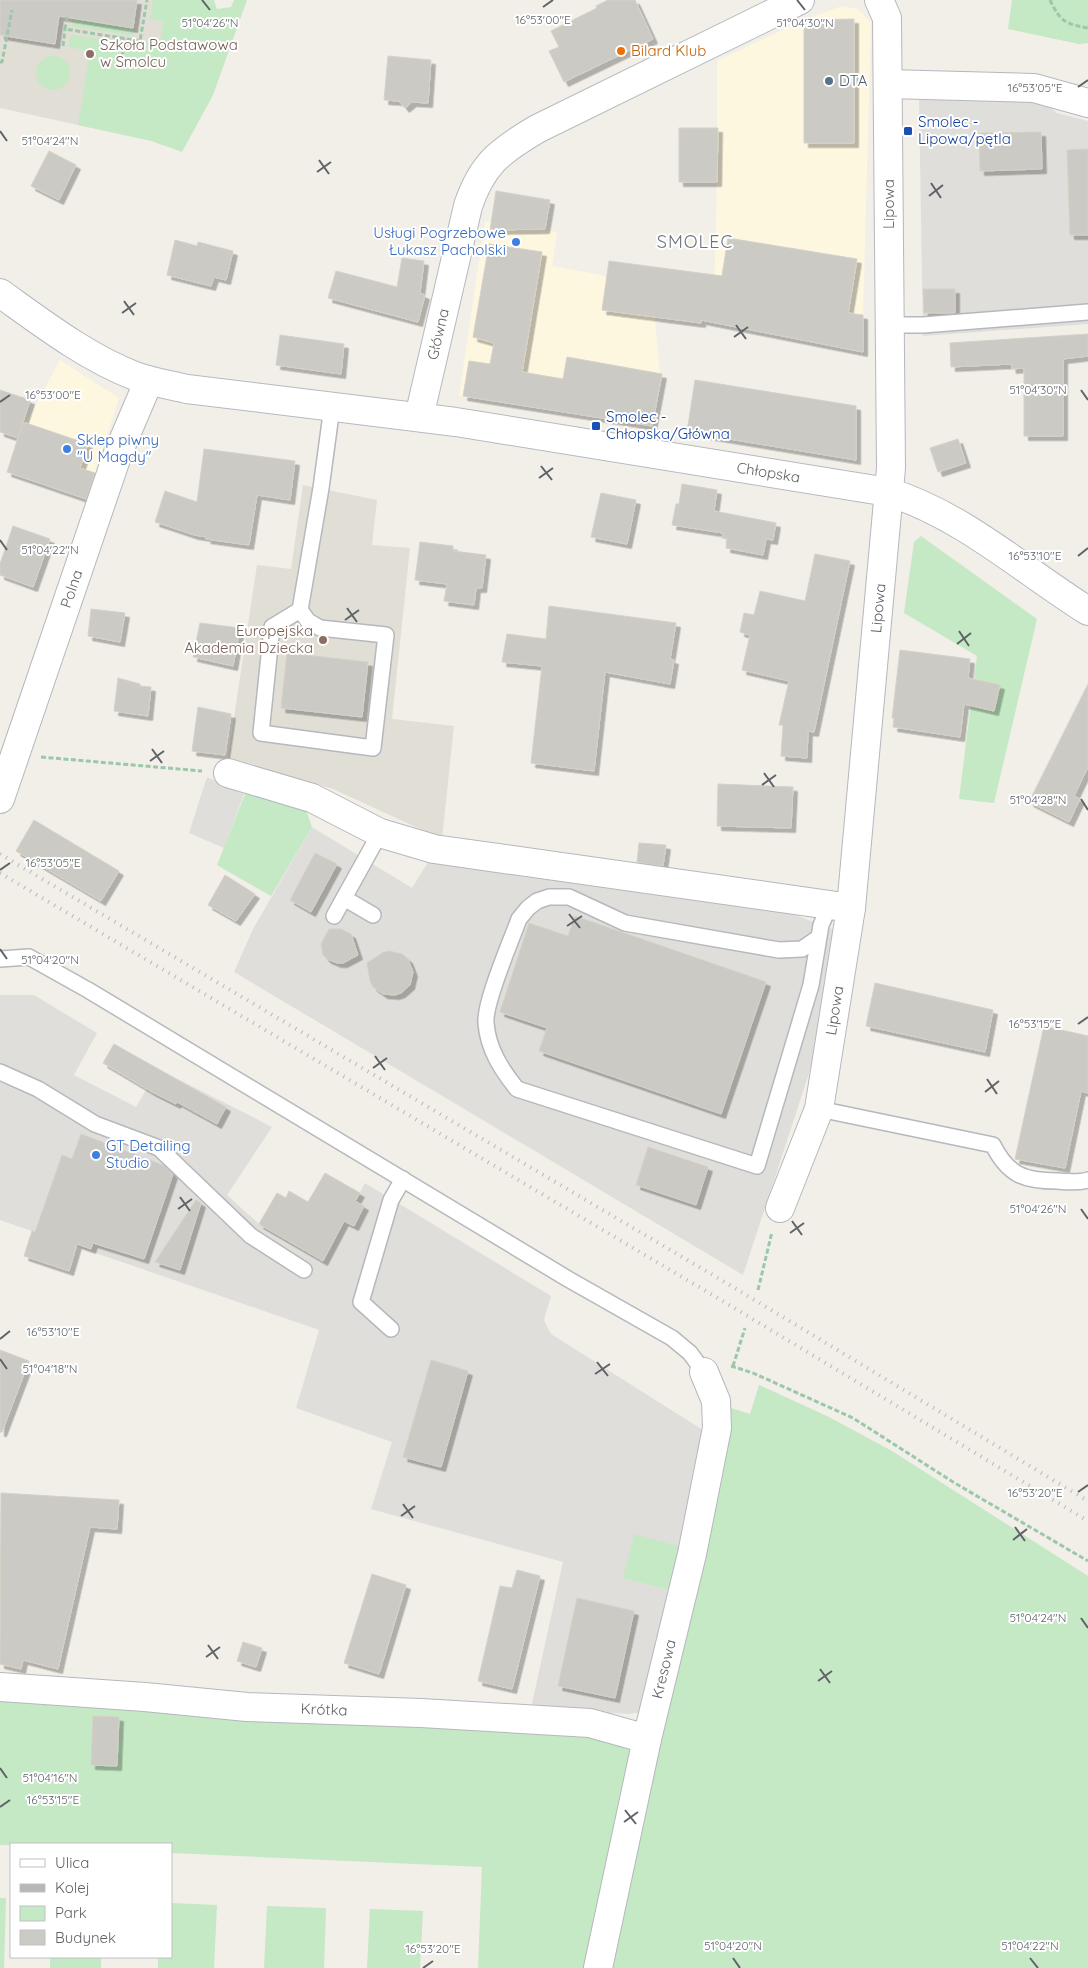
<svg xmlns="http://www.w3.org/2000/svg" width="1088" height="1968" viewBox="0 0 1088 1968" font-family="Quicksand,sans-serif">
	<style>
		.commercial { fill: #fef7e0 }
		.industrial { fill: #e0deda }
		.education { fill: #e1ded6 }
		.green { fill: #c5e8c5 }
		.building { fill: #cccac5; stroke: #d6d1c6; filter: url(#shadow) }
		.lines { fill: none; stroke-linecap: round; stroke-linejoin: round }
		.lane-casing { stroke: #b5b8bc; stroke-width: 18 }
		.street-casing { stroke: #b5b8bc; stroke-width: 30 }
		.secondary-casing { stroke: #b6babf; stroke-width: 30 }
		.path { stroke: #9cc7a9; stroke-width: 3; stroke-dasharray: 5 2.5; stroke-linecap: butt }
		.lane { stroke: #fff; stroke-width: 15 }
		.street { stroke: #fff; stroke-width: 28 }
		.secondary { stroke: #fff; stroke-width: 28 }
		.rail { stroke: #b6b7b8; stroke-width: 4; stroke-dasharray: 1 6; stroke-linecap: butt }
		.ticks { fill: none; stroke: #5f6368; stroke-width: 2 }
		.food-dot { fill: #e8710a; stroke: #fff; stroke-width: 2 }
		.education-dot { fill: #8d6e63; stroke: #fff; stroke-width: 2 }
		.service-dot { fill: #5c6f8a; stroke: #fff; stroke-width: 2 }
		.transit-dot { fill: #1a4fb4; stroke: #fff; stroke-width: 2 }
		.shop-dot { fill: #3f7fe0; stroke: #fff; stroke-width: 2 }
		.labels { text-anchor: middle; stroke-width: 4; stroke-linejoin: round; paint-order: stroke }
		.education-label { font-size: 15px; fill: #785e54; stroke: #fff; text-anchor: start }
		.food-label { font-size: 15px; fill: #c56008; stroke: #fff; text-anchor: start }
		.service-label { font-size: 15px; fill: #4e5e75; stroke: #fff; text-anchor: start }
		.transit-label { font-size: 15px; fill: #164399; stroke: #fff; text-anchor: start }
		.street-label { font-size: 15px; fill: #5f6368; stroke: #fff }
		.shop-label { font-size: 15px; fill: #366cbe; stroke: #fff; text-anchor: start }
		.quarter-label { font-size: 18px; letter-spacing: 1px; fill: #70757a; stroke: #fff }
		.ticks-label { font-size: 12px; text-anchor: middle; fill: #5f6368; stroke: #fff; stroke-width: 4; stroke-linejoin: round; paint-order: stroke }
	</style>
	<defs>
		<filter id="shadow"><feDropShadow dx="4.5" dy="4.5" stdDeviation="0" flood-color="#0004"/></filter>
	</defs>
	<rect width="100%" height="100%" fill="#f1efe8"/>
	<g class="commercial">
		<polygon points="842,6 858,9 871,23 863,315 714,292 717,182 717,61 804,20"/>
		<polygon points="485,221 557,232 552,266 656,285 655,319 660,374 567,357 563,379 522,373 517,405 459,396"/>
		<polygon points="60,360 119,398 95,473 48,458 40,483 7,472 18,438"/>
	</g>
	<g class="industrial">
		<polygon points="919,97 1043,101 1057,113 1088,121 1088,324 923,336"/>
		<polygon points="207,777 244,794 224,848 189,833"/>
		<polygon points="312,827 412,888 430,859 793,914 834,930 813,1061 743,1275 234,972 253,929"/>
		<polygon points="0,995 34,995 97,1033 74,1075 136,1107 158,1069 272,1127 227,1195 259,1224 323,1261 365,1183 551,1296 544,1320 551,1334 706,1432 679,1546 634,1535 624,1578 669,1590 642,1712 629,1714 531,1708 563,1562 371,1509 392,1442 296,1408 319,1330 0,1220"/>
	</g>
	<g class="education">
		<polygon points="0,0 188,0 164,146 152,141 0,108"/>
		<polygon points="303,485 377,500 372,545 410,548 392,719 454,726 442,839 333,789 228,757 257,565 291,569"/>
	</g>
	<g class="green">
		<polygon points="153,0 214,0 217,9 231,7 234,0 247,0 213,95 182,152 152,141 78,125 90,51 68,47 70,35 121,42 117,69 123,70 127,44 146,46 148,40 160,42 163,21 150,19"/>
		<polygon points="1012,0 1088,0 1088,43 1079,44 1008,29"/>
		<polygon points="73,18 133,28 136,29 136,32 129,35 72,26"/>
		<circle cx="53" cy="73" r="17"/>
		<polygon points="921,536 1037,619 994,803 959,799 977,656 904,613 914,542"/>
		<polygon points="247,789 306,810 312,827 271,896 217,865"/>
		<polygon points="759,1385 829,1417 892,1451 1088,1576 1088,1968 607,1968 681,1648 731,1408 750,1414"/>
		<polygon points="634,1534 679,1546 669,1590 623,1578"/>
		<polygon points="0,1697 614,1739 630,1748 634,1763 588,1968 478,1968 482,1867 171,1853 171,1844 0,1845"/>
		<polygon points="0,1898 6,1898 4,1968 0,1968"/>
		<polygon points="171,1903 217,1905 214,1968 158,1968 158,1957 171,1957"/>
		<polygon points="267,1906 326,1908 324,1968 264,1968"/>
		<polygon points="370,1909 423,1911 420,1968 367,1968"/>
		<rect x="50" y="1957" width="51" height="11"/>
	</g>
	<g class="building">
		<polygon points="0,0 137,0 133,28 59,16 55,44 0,35"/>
		<polygon points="608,0 635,0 653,39 564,82 549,51 559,47 551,31 597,8 596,6"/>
		<polygon points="854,19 854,143 804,143 804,20"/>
		<polygon points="388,56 431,60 428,103 412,102 405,108 399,101 384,100"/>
		<polygon points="679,128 718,128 717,182 679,182"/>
		<polygon points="1041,132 1042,169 980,171 979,133"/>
		<polygon points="1088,149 1088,235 1070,235 1067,150"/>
		<polygon points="49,151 76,165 59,200 31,186"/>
		<polygon points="496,191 550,200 545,229 490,230"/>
		<polygon points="728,238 857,259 848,313 863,315 863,352 701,320 701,323 602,310 609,261 722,276"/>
		<polygon points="175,240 197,246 198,242 233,251 226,280 214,277 211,286 167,275"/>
		<polygon points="489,244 542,252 522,372 563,379 567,357 662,374 652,426 463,396 469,361 490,364 494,343 473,337"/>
		<polygon points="402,258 424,261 420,293 425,295 418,322 328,298 336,271 397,287"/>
		<polygon points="923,289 955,289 955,313 924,313"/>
		<polygon points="1088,334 1088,356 1063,359 1063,436 1024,436 1024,368 1012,369 1011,364 951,367 950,343"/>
		<polygon points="280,335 344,344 341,374 276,365"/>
		<polygon points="695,380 856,406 856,460 687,432"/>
		<polygon points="0,390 30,400 18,438 0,432"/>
		<polygon points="23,422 88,444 80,468 95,473 86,499 7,472"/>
		<polygon points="958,439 966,463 938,472 930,448"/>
		<polygon points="204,449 295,461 290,500 257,495 249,545 206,539 207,537 194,535 155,522 165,491 197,502"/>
		<polygon points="682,484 717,490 714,511 776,523 773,540 766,539 763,555 726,548 727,539 722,538 723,533 672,525 676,504 679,504"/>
		<polygon points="601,493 636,500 627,544 591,537"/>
		<polygon points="13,526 50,539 33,587 0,575 0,564"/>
		<polygon points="420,542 453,546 453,551 486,555 482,588 476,588 474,605 444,601 447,584 415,580"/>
		<polygon points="815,554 850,561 814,732 808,731 807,758 781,756 783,725 779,725 789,681 742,670 750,635 740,632 744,613 754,615 760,591 805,601"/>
		<polygon points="549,606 676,623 670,659 674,660 670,684 605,672 594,771 531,763 542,666 502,662 507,634 546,639"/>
		<polygon points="91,609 125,613 120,642 88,636"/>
		<polygon points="200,623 240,628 233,666 193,657"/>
		<polygon points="900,650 970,659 968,678 1000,685 994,711 964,704 960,737 893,727 894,718 892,718"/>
		<polygon points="287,653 368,662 362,717 281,708"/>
		<polygon points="118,678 140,684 140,686 151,687 148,716 114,711"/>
		<polygon points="1088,684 1088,767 1074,796 1080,799 1069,822 1029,802"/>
		<polygon points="198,707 231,714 225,755 192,751"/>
		<polygon points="718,784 793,787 791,828 717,826"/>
		<polygon points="34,820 119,871 101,901 16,851"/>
		<polygon points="639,843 666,845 663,866 637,862"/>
		<polygon points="315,853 337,864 311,912 290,900"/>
		<polygon points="225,875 255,894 236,921 208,905"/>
		<polygon points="575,916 766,982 721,1114 539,1051 547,1028 500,1012 529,923 568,936"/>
		<polygon points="329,929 341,929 351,934 358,955 343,963 337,963 327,959 323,955 321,944"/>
		<polygon points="389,951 402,954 408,959 413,972 410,985 401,993 395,995 383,994 373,987 370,981 367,963 382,953"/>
		<polygon points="875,983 993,1010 985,1052 866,1026"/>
		<polygon points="1044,1026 1088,1036 1088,1093 1081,1091 1065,1168 1015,1159"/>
		<polygon points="114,1044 226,1107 217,1124 177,1102 176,1104 152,1092 103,1063"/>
		<polygon points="81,1134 165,1166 173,1174 144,1259 93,1243 91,1249 77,1244 69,1271 24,1256 32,1231 35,1232 62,1155 72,1159"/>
		<polygon points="648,1147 708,1167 696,1205 636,1185"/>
		<polygon points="325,1173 360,1193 355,1201 364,1206 354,1226 344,1221 323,1261 259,1224 277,1193 286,1198 289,1191 308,1202"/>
		<polygon points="196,1200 201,1203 180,1270 155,1262"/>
		<polygon points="0,1350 29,1361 2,1432 0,1432"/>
		<polygon points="431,1360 468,1371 441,1467 403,1457"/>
		<polygon points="1,1493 119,1500 117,1529 90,1527 58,1669 23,1660 21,1669 0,1664"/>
		<polygon points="517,1570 540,1576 512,1689 478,1681 500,1586 512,1588"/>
		<polygon points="372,1574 406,1585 379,1674 344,1663"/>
		<polygon points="577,1598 634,1611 615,1698 558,1686"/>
		<polygon points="243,1642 262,1648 256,1667 237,1661"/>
		<polygon points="93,1716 119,1717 117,1766 91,1765"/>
	</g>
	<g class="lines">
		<defs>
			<g id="lane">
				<polyline points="890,325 923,325 1088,312"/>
				<polyline points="300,610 272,627 261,733 373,748 386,635 320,628 308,621 300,610 321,488 332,407"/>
				<polyline points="344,898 373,915"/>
				<polyline points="334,916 380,833"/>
				<path d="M818,938L802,949L779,950L625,923L569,897H549L537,901L528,908L519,919C511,941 484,1003 486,1023C488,1049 501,1069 517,1089L757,1166L811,985L821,925L830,905"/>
				<polyline points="0,959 29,957 88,990 568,1279 672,1338 690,1353 704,1372"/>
				<polyline points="0,1072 38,1089 95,1124 159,1148 251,1236 304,1270"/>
				<path d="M819,1109L993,1145C1008,1175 1024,1181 1057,1181C1067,1182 1078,1183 1088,1180"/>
				<polyline points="391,1329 361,1302 391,1200 403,1179"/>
			</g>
			<g id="street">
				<polyline points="888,84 1034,88 1088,103"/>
				<polyline points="228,773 312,798 380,833 434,849 851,908"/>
				<path id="s1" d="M0,799L118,453L144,392L147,380"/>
				<path id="s2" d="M780,1208L819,1109L851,908L891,468L887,18L879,0"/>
				<path id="s3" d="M0,1687L145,1697L247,1707L421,1713L590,1723L647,1739"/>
				<path id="s4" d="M598,1968L647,1739L692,1554L717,1428L716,1401L704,1372"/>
			</g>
			<g id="secondary">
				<path id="s5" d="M0,293C42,323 86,357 135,376C151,382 170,385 187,389L456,422L888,492C961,514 1024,571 1088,611"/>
				<path id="s6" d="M419,417L468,206C482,164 500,151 537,129L800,0"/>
			</g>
		</defs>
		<use href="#lane" class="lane-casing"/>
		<use href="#street" class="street-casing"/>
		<use href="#secondary" class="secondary-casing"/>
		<g class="path">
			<path d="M1050,0C1060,21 1065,24 1088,28"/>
			<polyline points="67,17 65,29 140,41 147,0"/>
			<polyline points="63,46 65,29"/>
			<polyline points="0,62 2,62 12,10"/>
			<polyline points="120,69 125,39"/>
			<polyline points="41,757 202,771"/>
			<polyline points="758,1290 772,1232"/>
			<polyline points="731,1366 753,1373 853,1418 953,1482 1088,1561"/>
			<polyline points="733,1366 745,1328"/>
		</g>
		<use href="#lane" class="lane"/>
		<use href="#street" class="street"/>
		<use href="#secondary" class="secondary"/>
		<g class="rail">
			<polyline points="0,854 728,1284 1088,1501"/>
			<polyline points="0,873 721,1300 1088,1521"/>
		</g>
	</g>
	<path class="ticks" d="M202,0L210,10M797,0L805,10M543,7L553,0M1078,87L1088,80M0,131L7,141M319,160L329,174M317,172L331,162M931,183L941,198M929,196L943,185M124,301L134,315M122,313L136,303M736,325L746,339M734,337L748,327M1081,390L1088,400M0,402L10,395M541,466L552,480M539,478L553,468M0,540L7,550M1078,556L1088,548M347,608L357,622M345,620L359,610M959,631L969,646M957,644L971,633M152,749L162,763M150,761L164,751M764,773L774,787M762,785L776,775M1081,799L1088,810M0,870L10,863M569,914L580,928M567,926L582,916M0,949L7,959M1078,1024L1088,1017M375,1056L385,1070M373,1068L387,1058M987,1079L997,1094M985,1092L999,1081M180,1197L190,1211M178,1209L192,1199M1081,1209L1088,1219M792,1221L802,1235M790,1233L804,1223M0,1339L10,1331M0,1359L7,1369M597,1362L608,1376M595,1374L610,1364M1078,1492L1088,1485M403,1504L413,1518M401,1516L415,1506M1015,1527L1025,1541M1013,1540L1027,1529M1081,1618L1088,1628M208,1645L218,1659M206,1657L220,1647M820,1669L830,1683M818,1681L832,1671M0,1768L7,1778M0,1807L10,1800M625,1810L636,1824M624,1822L638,1812M733,1958L740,1968M1030,1958L1038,1968M423,1968L433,1961"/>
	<circle class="food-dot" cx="621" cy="51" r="5"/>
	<g class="education-dot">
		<circle cx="90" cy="54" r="5"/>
		<circle cx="323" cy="640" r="5"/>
	</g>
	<circle class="service-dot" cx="829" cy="81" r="5"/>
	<g class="transit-dot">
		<rect x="903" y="126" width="10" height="10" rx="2.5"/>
		<rect x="591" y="421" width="10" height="10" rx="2.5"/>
	</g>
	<g class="shop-dot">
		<circle cx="516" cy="242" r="5"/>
		<circle cx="67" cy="449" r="5"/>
		<circle cx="96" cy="1155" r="5"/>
	</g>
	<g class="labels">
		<g class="education-label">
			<text x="100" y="50">Szkoła Podstawowa<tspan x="100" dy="17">w Smolcu</tspan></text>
			<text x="313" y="636" text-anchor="end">Europejska<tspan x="313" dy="17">Akademia Dziecka</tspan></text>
		</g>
		<g class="food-label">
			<text x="631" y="56">Bilard Klub</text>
		</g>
		<g class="service-label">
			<text x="839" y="86">DTA</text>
		</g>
		<g class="transit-label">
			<text x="918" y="127">Smolec -<tspan x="918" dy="17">Lipowa/pętla</tspan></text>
			<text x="606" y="422">Smolec -<tspan x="606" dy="17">Chłopska/Główna</tspan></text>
		</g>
		<g class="street-label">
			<text transform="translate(889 204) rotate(-90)" y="5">Lipowa</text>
			<text dy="5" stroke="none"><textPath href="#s6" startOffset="85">Główna</textPath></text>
			<text dy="5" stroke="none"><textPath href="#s5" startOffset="800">Chłopska</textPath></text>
			<text dy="5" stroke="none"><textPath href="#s1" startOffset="222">Polna</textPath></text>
			<text dy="5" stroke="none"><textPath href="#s2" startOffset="611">Lipowa</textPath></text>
			<text dy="5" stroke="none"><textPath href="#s2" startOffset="206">Lipowa</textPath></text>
			<text dy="5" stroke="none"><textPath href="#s4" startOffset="306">Kresowa</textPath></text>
			<text dy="5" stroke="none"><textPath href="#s3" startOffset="325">Krótka</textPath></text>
		</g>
		<g class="shop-label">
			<text x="506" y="238" text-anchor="end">Usługi Pogrzebowe<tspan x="506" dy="17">Łukasz Pacholski</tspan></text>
			<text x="77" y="445">Sklep piwny<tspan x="77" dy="17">"U Magdy"</tspan></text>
			<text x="106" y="1151">GT Detailing<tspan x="106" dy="17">Studio</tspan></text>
		</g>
		<g class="quarter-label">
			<text x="695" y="248">SMOLEC</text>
		</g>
	</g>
	<g class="ticks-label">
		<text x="543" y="24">16°53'00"E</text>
		<text x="210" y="27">51°04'26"N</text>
		<text x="805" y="27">51°04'30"N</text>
		<text x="1035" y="92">16°53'05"E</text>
		<text x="50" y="145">51°04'24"N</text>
		<text x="1038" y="394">51°04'30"N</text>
		<text x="53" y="399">16°53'00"E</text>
		<text x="50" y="554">51°04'22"N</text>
		<text x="1035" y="560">16°53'10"E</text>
		<text x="1038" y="804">51°04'28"N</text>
		<text x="53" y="867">16°53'05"E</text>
		<text x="50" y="964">51°04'20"N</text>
		<text x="1035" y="1028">16°53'15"E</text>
		<text x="1038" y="1213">51°04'26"N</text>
		<text x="53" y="1336">16°53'10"E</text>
		<text x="50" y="1373">51°04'18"N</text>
		<text x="1035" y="1497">16°53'20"E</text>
		<text x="1038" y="1622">51°04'24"N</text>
		<text x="50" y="1782">51°04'16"N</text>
		<text x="53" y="1804">16°53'15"E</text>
		<text x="733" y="1950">51°04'20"N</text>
		<text x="1030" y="1950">51°04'22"N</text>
		<text x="433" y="1953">16°53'20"E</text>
	</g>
	<rect x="10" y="1843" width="162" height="115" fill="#ffffff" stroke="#bfc1c3"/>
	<rect x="20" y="1859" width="25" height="8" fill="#ffffff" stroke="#bfc1c3"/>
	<text x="55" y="1868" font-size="15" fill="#5f6368">Ulica</text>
	<rect x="20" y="1884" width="25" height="8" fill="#b6b7b8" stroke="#bfc1c3"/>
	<text x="55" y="1893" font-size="15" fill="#5f6368">Kolej</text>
	<rect x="20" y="1906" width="25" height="15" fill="#c5e8c5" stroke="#bfc1c3"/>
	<text x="55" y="1918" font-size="15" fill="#5f6368">Park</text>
	<rect x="20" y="1930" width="25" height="15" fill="#cccac5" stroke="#bfc1c3"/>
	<text x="55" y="1943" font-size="15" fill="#5f6368">Budynek</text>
</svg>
